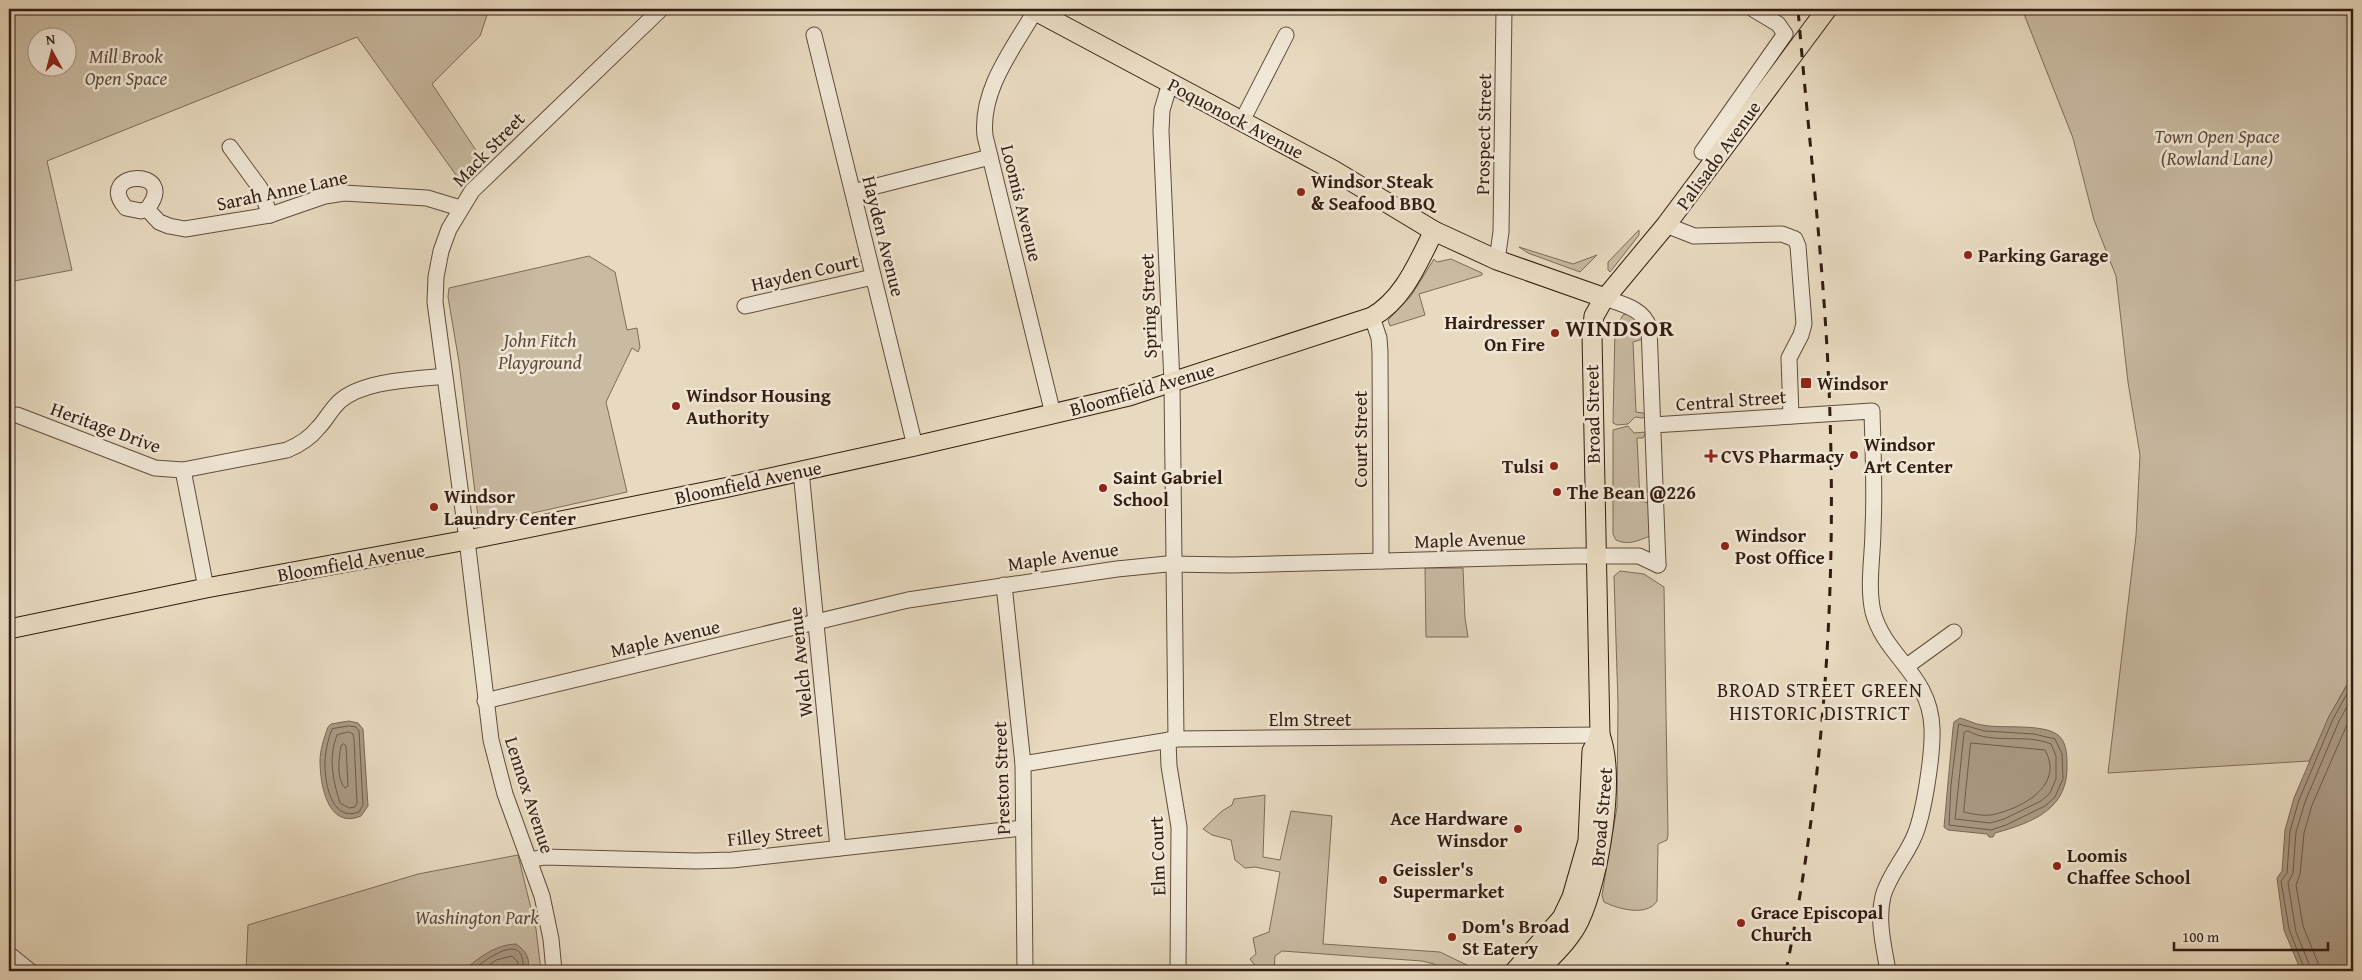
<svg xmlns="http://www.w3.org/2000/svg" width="2362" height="980" viewBox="0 0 2362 980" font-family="'Gentium Book Plus',serif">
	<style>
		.green { fill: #c9baa2; stroke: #7e6b5a; fill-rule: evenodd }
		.water { fill: #aa9984; stroke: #7a6756 }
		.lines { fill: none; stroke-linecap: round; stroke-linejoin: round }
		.shore { stroke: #6e5a4a; stroke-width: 1 }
		.minor-casing { stroke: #604c3d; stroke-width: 17 }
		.major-casing { stroke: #331c11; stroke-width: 21 }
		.minor { stroke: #f0e7d6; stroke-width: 15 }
		.major { stroke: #e8dac0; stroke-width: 19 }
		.rail { stroke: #331c11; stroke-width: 3; stroke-dasharray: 9 9; stroke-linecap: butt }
		.poi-dot { fill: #8f2418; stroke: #f0e7d6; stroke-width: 2 }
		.labels { text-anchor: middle; stroke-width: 5; stroke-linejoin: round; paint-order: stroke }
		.park-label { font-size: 19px; font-style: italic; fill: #604b3c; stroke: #f0e7d6 }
		.street-label { font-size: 19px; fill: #331c11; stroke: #f0e7d6 }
		.poi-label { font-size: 19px; font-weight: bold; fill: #331c11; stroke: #f0e7d6; text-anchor: start }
		.neighbourhood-label { font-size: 20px; letter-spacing: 1px; fill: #331c11; stroke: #f0e7d6 }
		.district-label { font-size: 24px; font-weight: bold; letter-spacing: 1px; fill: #331c11; stroke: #f0e7d6 }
	</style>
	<rect width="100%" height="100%" fill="#e8dac0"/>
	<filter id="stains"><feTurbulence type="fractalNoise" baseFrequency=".004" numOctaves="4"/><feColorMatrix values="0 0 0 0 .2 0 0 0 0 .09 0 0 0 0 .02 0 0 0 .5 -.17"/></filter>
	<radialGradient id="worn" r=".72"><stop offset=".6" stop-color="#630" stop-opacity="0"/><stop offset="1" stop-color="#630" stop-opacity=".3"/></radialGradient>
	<g class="green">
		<path d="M9,9H489L480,36L432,84L485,164L461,182L357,37L47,161L72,270L9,282ZM38,38H68V68H38Z"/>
		<path d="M2022,9H2353V675C2335,702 2324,732 2309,761L2108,773L2136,536L2140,455L2128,382L2116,276L2094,220L2073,138Z"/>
		<polygon points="1639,230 1639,235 1610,272 1608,270 1608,262"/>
		<polygon points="1519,247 1573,264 1597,255 1580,272 1528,253"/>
		<polygon points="589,256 615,272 627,330 637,328 640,347 638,352 632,348 606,402 627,492 479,525 459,362 448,297 449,288"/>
		<polygon points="1434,259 1437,262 1451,259 1482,273 1482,275 1419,294 1425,315 1390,326 1388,320 1411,296"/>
		<path d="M1627,314C1637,318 1643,328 1643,339L1633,342L1636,412L1643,413L1646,416L1642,418L1635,417L1628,424L1617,425L1613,423L1615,329L1623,315Z"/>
		<path d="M1628,426L1634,433L1646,432L1643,438H1637L1640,501L1649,503L1650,536C1639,540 1629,546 1616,540L1613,534V430Z"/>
		<polygon points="1425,568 1463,568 1465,618 1468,637 1426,637"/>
		<path d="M1620,571L1644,574L1664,587L1668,835L1667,840L1658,844L1657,901C1647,917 1618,909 1604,902L1602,895L1617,807L1618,704L1614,576Z"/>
		<polygon points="1265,795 1263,857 1280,860 1291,811 1332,816 1323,944 1440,952 1469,966 1502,968 1504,970 1442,971 1434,964 1422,961 1282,951 1275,956 1274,971 1259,971 1250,959 1256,954 1253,938 1269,932 1280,872 1255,867 1245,868 1235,860 1231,840 1212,835 1203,829 1222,811 1232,805 1234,799"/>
		<polygon points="518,855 536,929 541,971 246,971 248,925 418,874"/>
	</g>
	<g class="water">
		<polygon points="2353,675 2353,971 2301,971 2284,930 2277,878 2282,871 2285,830 2294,798 2329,716"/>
		<path d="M1960,718C1968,720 1974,724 1982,725C2002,729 2042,723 2058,735C2066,741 2067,754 2067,763C2069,809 2034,822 1995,833L1993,837H1989L1987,834L1948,830L1944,827L1953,728L1954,722Z"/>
		<path d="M349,721L358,723L363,729L368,806L361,816C328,830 320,785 320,761C320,750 324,738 328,727L331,724Z"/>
		<path d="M516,944C527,952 530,958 528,971H463C479,958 494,945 516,944Z"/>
	</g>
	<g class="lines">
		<g class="shore">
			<polygon points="1959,724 1985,731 2034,734 2055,739 2062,754 2063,779 2055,797 2045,806 2006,825 1991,830 1949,825 1951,785"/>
			<path d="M349,726L356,727L359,731L363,805L359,812C330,823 324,779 325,760C326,749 328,739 332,729Z"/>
			<path d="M1968,731C1993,745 2025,733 2051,744L2056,756V779L2050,793L2041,801L2004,819L1990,823L1955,819L1964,733Z"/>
			<path d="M349,732L353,734L354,739L357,803L355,807L349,808L340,803C333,780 328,758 337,735Z"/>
			<path d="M1971,743L2045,750C2065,786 2021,809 1991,815C1983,816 1972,814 1964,812Z"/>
			<path d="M344,744L346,746L348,786L345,788C336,779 339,758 341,746Z"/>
			<path d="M471,971C487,959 526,928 523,971"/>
			<polyline points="481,971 496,960 512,956 518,962 517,971"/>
			<polyline points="2305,971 2289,929 2281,881 2287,873 2290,831 2299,800 2333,719 2353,683"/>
			<polyline points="2312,971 2296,932 2288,883 2293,873 2296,832 2305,802 2339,721 2353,696"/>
			<polyline points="2319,971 2318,963 2303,926 2296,885 2300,874 2304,833 2312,805 2353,711"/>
		</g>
		<defs>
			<g id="minor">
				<path d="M1035,11C1013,49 980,90 985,136L1053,414"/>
				<polyline points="814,35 915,446"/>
				<polyline points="1170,83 1162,110 1161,131 1172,383 1176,739"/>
				<polyline points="1242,121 1286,35"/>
				<polyline points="230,147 260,188 270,215"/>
				<polyline points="1702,152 1785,34 1778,24 1753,9"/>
				<polyline points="853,192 990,157"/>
				<path d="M147,209L141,211L126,208C93,170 181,167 147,209L159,222L169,226L185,229L270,215L325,196L344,193L427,198L460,208"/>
				<polyline points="1666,225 1694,236 1782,234 1795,239 1798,246 1804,324 1801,335 1789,358 1791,416"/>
				<polyline points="1497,260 1501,232 1504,9"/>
				<path d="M1605,298C1621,304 1643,308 1649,327L1658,565"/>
				<polyline points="745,306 873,277"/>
				<polyline points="1372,317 1379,338 1380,352 1381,561"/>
				<path d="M17,415L155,468L183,470L287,450C299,445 310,438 318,428C326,420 331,409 340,401C364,380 413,380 444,376"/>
				<path d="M1653,425L1872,411C1873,450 1875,490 1873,529C1873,556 1867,585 1873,612C1885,657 1930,674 1932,728C1933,753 1924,817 1913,839C1904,859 1889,875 1883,896C1877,921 1884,947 1888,971"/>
				<polyline points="183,470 206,588"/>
				<polyline points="801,471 838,848"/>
				<polyline points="1004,585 1023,764 1025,971"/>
				<polyline points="1907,666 1954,632"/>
				<polyline points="485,701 908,600 1117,569 1167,564 1232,565 1576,556 1639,556 1658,565"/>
				<polyline points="1168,740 1169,766 1179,827 1178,971"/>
				<polyline points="1023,764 1176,739 1600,735"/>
				<polyline points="530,860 544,857 696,861 732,860 1023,828"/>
				<polyline points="9,954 30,971"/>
				<polyline points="554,971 551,939 542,896 505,794 491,740 467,540 435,302 436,277 441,251 449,229 472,191 661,9"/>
			</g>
			<g id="major">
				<polyline points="1032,9 1333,170 1434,231 1497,260 1605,298"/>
				<path d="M9,629L206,588L467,540L724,488L915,446L1129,396L1372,317C1404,299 1418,262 1434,231"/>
				<polyline points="1515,971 1562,918 1572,897 1588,841 1592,751 1600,735"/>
				<path d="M1538,971C1552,956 1570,940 1579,921C1599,880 1616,778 1600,735L1592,335L1594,316L1602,302L1666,225L1827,9"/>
			</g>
		</defs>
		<use href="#minor" class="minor-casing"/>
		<use href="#major" class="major-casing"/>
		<use href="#minor" class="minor"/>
		<use href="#major" class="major"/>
		<path class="rail" d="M1786,971C1823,788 1836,602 1830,416C1826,280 1809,144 1798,9"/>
	</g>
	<g class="poi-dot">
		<circle cx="1301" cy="192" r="5"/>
		<circle cx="1968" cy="255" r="5"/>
		<circle cx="1555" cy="333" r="5"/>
		<rect x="1800" y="377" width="12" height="12" rx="2.5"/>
		<circle cx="676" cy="406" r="5"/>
		<circle cx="1854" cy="455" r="5"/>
		<path d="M1708.5 448.5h5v5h5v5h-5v5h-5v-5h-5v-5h5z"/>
		<circle cx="1554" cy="466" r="5"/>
		<circle cx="1103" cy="488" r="5"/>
		<circle cx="1557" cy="492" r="5"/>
		<circle cx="434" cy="507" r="5"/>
		<circle cx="1725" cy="546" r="5"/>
		<circle cx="1518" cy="829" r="5"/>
		<circle cx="2057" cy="866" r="5"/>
		<circle cx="1383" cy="880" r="5"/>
		<circle cx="1741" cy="923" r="5"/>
		<circle cx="1452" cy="937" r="5"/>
	</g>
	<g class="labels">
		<g class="park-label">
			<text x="126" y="63">Mill Brook<tspan x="126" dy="22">Open Space</tspan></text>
			<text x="2217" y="143">Town Open Space<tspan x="2217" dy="22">(Rowland Lane)</tspan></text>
			<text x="540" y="347">John Fitch<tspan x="540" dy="22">Playground</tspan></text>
			<text x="477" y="924">Washington Park</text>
		</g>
		<g class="street-label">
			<text transform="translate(1236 118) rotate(28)" y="7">Poquonock Avenue</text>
			<text transform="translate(1483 134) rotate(-89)" y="7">Prospect Street</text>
			<text transform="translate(488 149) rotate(-46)" y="7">Mack Street</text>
			<text transform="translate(1718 155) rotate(-54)" y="7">Palisado Avenue</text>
			<text transform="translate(282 190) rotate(-12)" y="7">Sarah Anne Lane</text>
			<text transform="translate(1022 203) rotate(76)" y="7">Loomis Avenue</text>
			<text transform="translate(884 236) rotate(76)" y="7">Hayden Avenue</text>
			<text transform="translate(805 272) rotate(-13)" y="7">Hayden Court</text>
			<text transform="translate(1148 306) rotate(-92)" y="7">Spring Street</text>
			<text transform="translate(1142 389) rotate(-16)" y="7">Bloomfield Avenue</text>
			<text transform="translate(1731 400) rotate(-4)" y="7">Central Street</text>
			<text transform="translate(1592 414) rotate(-91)" y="7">Broad Street</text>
			<text transform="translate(106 427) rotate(20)" y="7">Heritage Drive</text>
			<text transform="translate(1360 439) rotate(-90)" y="7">Court Street</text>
			<text transform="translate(748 482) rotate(-12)" y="7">Bloomfield Avenue</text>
			<text transform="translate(1470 539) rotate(-2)" y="7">Maple Avenue</text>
			<text transform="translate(1063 556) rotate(-8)" y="7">Maple Avenue</text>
			<text transform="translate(351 562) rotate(-10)" y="7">Bloomfield Avenue</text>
			<text transform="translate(665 638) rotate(-13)" y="7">Maple Avenue</text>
			<text transform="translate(800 662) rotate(-96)" y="7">Welch Avenue</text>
			<text x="1310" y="726">Elm Street</text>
			<text transform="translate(1001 778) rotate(-92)" y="7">Preston Street</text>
			<text transform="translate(530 795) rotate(72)" y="7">Lennox Avenue</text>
			<text transform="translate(1601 817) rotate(-85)" y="7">Broad Street</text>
			<text transform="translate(775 834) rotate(-6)" y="7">Filley Street</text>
			<text transform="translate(1157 856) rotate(-92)" y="7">Elm Court</text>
		</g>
		<g class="poi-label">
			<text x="1311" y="188">Windsor Steak<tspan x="1311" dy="22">&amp; Seafood BBQ</tspan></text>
			<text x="1978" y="262">Parking Garage</text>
			<text x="1545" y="329" text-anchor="end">Hairdresser<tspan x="1545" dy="22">On Fire</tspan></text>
			<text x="1817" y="390">Windsor</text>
			<text x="686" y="402">Windsor Housing<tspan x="686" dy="22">Authority</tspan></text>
			<text x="1864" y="451">Windsor<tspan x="1864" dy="22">Art Center</tspan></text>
			<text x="1721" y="463">CVS Pharmacy</text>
			<text x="1544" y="473" text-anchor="end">Tulsi</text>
			<text x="1113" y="484">Saint Gabriel<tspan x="1113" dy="22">School</tspan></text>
			<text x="1567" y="499">The Bean @226</text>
			<text x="444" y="503">Windsor<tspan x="444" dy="22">Laundry Center</tspan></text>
			<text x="1735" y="542">Windsor<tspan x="1735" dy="22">Post Office</tspan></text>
			<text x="1508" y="825" text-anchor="end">Ace Hardware<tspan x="1508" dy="22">Winsdor</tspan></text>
			<text x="2067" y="862">Loomis<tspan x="2067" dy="22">Chaffee School</tspan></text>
			<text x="1393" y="876">Geissler's<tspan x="1393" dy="22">Supermarket</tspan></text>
			<text x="1751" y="919">Grace Episcopal<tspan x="1751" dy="22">Church</tspan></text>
			<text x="1462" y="933">Dom's Broad<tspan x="1462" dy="22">St Eatery</tspan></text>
		</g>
		<g class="neighbourhood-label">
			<text x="1820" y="697">BROAD STREET GREEN<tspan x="1820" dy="23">HISTORIC DISTRICT</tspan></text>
		</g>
		<g class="district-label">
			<text x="1620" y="336">WINDSOR</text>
		</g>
	</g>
	<rect width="2362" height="980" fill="none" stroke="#e8dac0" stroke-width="30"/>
	<rect x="10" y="10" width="2342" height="960" fill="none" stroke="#331c11" stroke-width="2.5"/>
	<rect x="15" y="15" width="2332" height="950" fill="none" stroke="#331c11"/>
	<g transform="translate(52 52) rotate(353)"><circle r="24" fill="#f0e7d6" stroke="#a49687"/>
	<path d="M0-4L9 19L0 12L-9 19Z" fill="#8f2418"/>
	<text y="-8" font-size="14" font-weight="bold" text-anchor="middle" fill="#331c11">N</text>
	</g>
	<path d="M2174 942v8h154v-8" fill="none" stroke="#331c11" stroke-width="2.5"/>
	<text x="2182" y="942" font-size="15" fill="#331c11" stroke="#f0e7d6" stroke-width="4" paint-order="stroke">100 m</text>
	<rect width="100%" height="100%" filter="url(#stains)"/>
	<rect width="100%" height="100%" fill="url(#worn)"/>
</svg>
